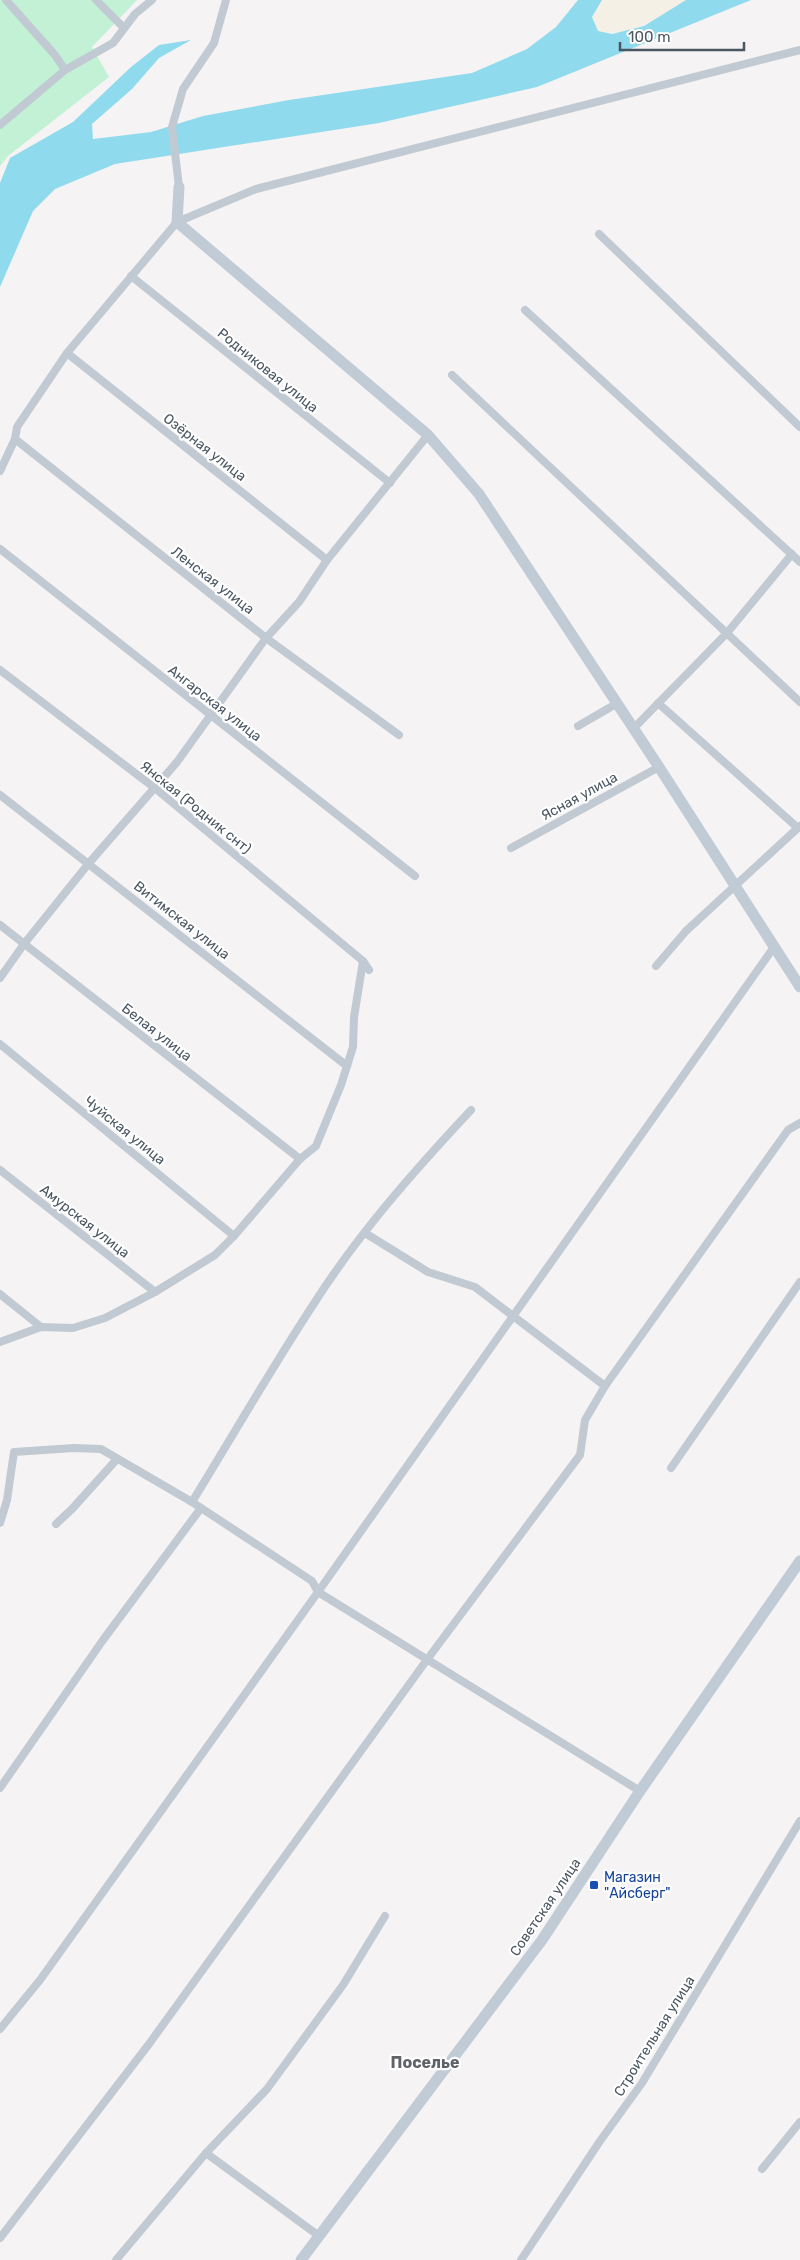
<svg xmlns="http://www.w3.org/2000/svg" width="800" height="2260" viewBox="0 0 800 2260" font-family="Rubik,sans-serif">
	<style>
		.green { fill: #c3f1d5 }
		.sand { fill: #f5f0e5 }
		.water { fill: #90daee }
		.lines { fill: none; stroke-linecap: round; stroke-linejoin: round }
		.street { stroke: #c1cad2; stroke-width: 8 }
		.secondary { stroke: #c1cbd6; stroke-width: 11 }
		.transit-dot { fill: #1a4fb4; stroke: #fff; stroke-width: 2 }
		.labels { text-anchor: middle; stroke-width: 4.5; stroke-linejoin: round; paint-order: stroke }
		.street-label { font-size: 14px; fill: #4a5661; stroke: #fff }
		.transit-label { font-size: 14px; fill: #164399; stroke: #fff; text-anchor: start }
		.quarter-label { font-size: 16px; font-weight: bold; fill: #5f6368; stroke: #fff }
	</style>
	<rect width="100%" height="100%" fill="#f5f3f3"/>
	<polygon class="green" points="0,0 137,0 92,47 109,77 8,156 0,166"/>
	<path class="sand" d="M602,0H686C659,16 631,39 598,31L592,17Z"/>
	<polygon class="water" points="578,0 602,0 592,17 598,31 612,34 644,26 686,0 751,0 537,87 379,123 115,164 55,189 33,211 0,287 0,183 10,158 73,122 131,67 159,45 191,40 159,58 132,89 92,124 93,139 151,132 203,116 289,100 472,73 527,49 556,27"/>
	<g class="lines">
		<g class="street">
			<polyline points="6,0 55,55 65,70"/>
			<polyline points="96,0 124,28"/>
			<polyline points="0,125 65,70 113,43 135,14 152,0"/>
			<polyline points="179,187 172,127 183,89 214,43 226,0"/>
			<polyline points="599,234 800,427"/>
			<polyline points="131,276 390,483"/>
			<polyline points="525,310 800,562"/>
			<polyline points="67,353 327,560"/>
			<polyline points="452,375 800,702"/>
			<polyline points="15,439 266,638 399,735"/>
			<polyline points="0,471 15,439 17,427 67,353 177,222 256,189 800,50"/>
			<polyline points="0,549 415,876"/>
			<polyline points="0,670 156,789 363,961 369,970"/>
			<polyline points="658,703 798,828"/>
			<polyline points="578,726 616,704"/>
			<polyline points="633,729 727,633 792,554"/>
			<polyline points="0,795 347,1066"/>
			<polyline points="511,848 659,767"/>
			<polyline points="0,925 300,1159"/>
			<polyline points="656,966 686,931 800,826"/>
			<polyline points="0,978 24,944 89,863 177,762 266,638 299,602 327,560 428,435"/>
			<polyline points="0,1044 234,1236"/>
			<polyline points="0,1170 155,1292"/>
			<polyline points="365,1233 428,1272 475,1287 605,1386"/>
			<polyline points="0,1294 41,1327"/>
			<polyline points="0,1342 41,1327 73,1328 105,1318 155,1292 215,1255 234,1236 300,1159 316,1146 341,1085 353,1047 354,1017 363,961"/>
			<polyline points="671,1468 800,1282"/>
			<path d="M192,1502C232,1437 271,1369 313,1305C358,1234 414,1171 471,1110"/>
			<polyline points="0,1523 7,1500 14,1452 74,1448 101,1449 192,1502 312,1581 318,1592 640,1791"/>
			<polyline points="56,1524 72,1509 117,1459"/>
			<polyline points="0,1788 103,1640 201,1508"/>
			<polyline points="0,2029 40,1980 318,1592 774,947"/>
			<polyline points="206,2153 319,2236"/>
			<polyline points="762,2169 800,2122"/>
			<polyline points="0,2238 149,2044 426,1661 580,1455 585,1420 605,1386 788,1130 800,1123"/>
			<polyline points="116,2260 206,2153 267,2089 343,1985 385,1916"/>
			<polyline points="521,2260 600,2141 642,2083 800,1821"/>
		</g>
		<g class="secondary">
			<polyline points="179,187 177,222 428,435 479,494 659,767 800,987"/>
			<polyline points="301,2260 542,1940 640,1791 800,1561"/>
		</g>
	</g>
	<rect class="transit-dot" x="589" y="1880" width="10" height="10" rx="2.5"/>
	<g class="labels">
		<g class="street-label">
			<text transform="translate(268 370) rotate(39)" y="5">Родниковая улица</text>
			<text transform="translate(205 447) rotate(38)" y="5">Озёрная улица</text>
			<text transform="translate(213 580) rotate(38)" y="5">Ленская улица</text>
			<text transform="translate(215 703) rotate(38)" y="5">Ангарская улица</text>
			<text transform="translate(579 796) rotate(-29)" y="5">Ясная улица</text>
			<text transform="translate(196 807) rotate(39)" y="5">Янская (Родник снт)</text>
			<text transform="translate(182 920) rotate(38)" y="5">Витимская улица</text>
			<text transform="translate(157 1032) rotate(38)" y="5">Белая улица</text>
			<text transform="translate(125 1130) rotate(39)" y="5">Чуйская улица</text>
			<text transform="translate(85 1221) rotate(38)" y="5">Амурская улица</text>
			<text transform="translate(545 1907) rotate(-56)" y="5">Советская улица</text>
			<text transform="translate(654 2036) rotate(-58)" y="5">Строительная улица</text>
		</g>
		<g class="transit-label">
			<text x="604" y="1882">Магазин<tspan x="604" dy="16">"Айсберг"</tspan></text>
		</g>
		<g class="quarter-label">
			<text x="425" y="2068">Поселье</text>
		</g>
	</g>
	<path d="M620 42v8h124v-8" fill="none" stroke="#4a5661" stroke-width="2.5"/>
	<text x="628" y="42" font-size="15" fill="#4a5661" stroke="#ffffff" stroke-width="4" paint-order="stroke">100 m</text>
</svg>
